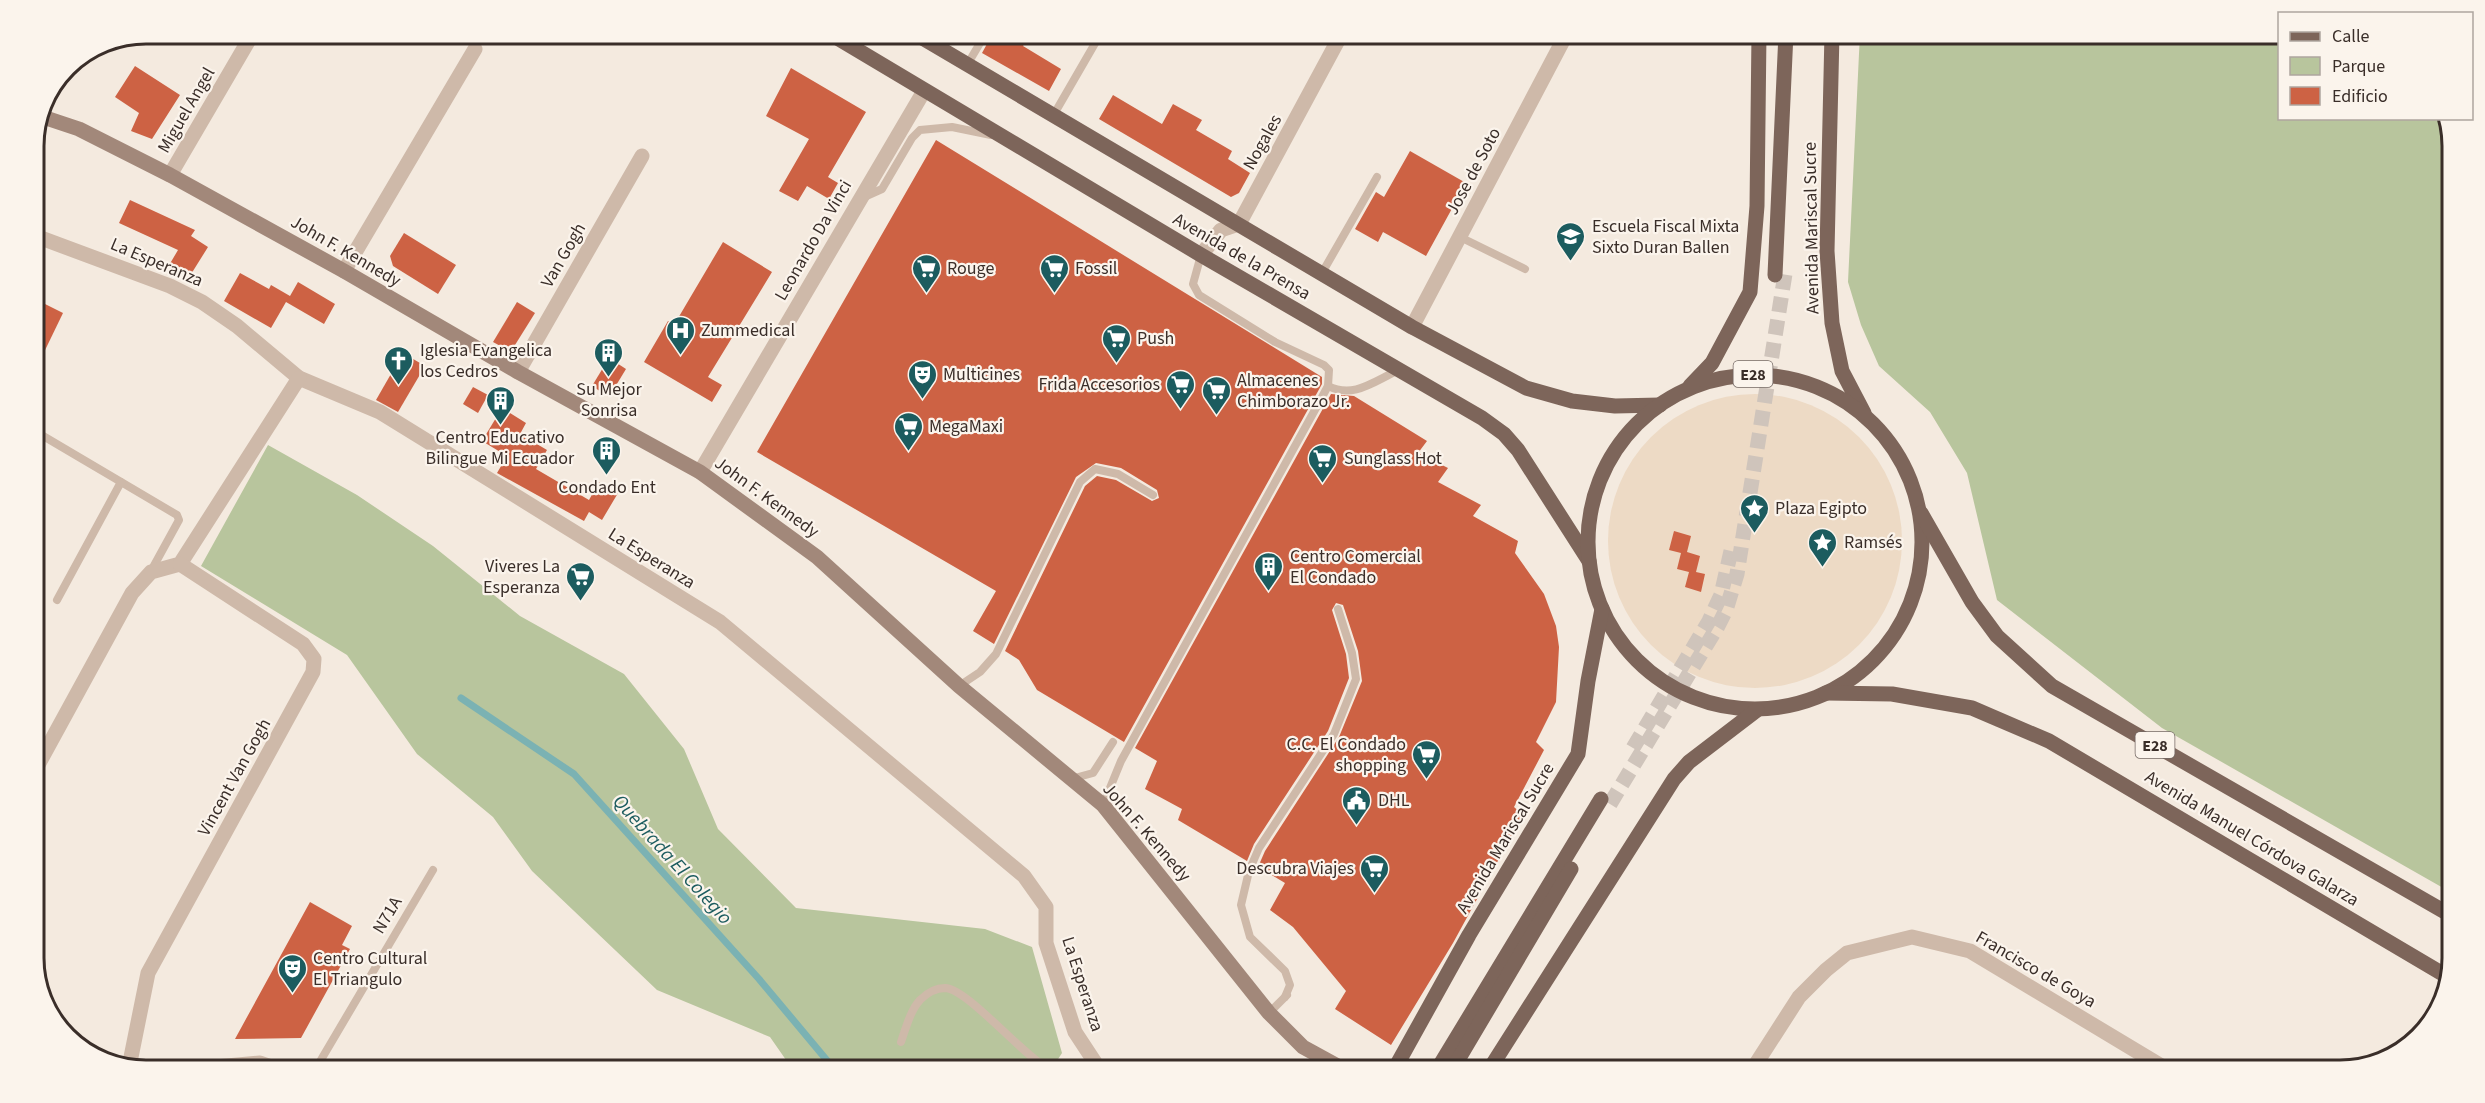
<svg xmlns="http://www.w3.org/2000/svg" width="2485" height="1103" viewBox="0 0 2485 1103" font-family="'Source Sans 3',sans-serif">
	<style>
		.green { fill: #b8c59d }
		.plaza { fill: #eddac5 }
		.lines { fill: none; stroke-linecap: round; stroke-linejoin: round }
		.stream { stroke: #7bb2b3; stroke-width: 7 }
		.building { fill: #cd6244 }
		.primary-tunnel { stroke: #cfc4bb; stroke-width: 15; stroke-dasharray: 15 8; stroke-linecap: butt }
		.service { stroke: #ceb9a9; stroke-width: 8 }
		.minor { stroke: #ceb9a9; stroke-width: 15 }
		.tertiary { stroke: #ceb9a9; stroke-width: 15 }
		.secondary { stroke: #a2887a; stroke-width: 15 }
		.primary { stroke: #7d655a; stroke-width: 15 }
		.labels { text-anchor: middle; stroke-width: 4.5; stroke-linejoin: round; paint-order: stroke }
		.shield { fill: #fbf4ec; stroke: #746964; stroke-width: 1.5 }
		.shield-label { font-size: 16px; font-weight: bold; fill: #3a2e29 }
		.street-label { font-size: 18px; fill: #3a2e29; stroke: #fbf4ec }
		.poi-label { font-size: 18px; fill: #3a2e29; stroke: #fbf4ec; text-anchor: start }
		.water-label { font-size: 20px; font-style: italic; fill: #1c5c5f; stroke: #fbf4ec }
		.rim { fill: none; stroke: #3a2e29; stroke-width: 3 }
	</style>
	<rect width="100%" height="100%" fill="#f4eadf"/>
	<g class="green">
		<polygon points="1860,33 2279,33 2280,118 2445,119 2452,138 2452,893 2162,728 1997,600 1967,473 1930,412 1879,366 1861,325 1848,282"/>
		<polygon points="268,445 357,495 433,546 520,616 624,674 684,749 718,829 796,908 985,929 1032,947 1062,1053 1051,1070 793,1070 770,1037 657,990 532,871 493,817 417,754 347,655 201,566"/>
	</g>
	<circle class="plaza" cx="1755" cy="541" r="147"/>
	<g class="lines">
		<polyline class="stream" points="461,698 574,774 759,979 835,1070"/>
	</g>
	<g class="building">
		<polygon points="993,33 1031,33 1023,46 1061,69 1049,91 982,53"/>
		<polygon points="135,66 180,95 152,139 131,131 139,113 115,97"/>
		<polygon points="791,68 866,112 828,177 838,183 829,199 807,186 798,201 779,191 809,139 766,116"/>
		<polygon points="1113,95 1162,124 1173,104 1202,120 1196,130 1232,151 1228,159 1250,173 1239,193 1231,197 1099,119"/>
		<polygon points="936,140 1322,377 1322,384 1124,742 1037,690 1019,660 1005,651 1085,486 1097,476 1116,480 1152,501 1159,498 1157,490 1121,468 1096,463 1076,477 994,644 973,631 996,591 757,452"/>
		<polygon points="1410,151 1466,183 1426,256 1383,232 1378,242 1355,229 1376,192 1384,197"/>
		<polygon points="130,200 195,230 191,236 208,247 188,279 168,267 178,250 119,223"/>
		<polygon points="404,233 456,265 438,294 393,266 390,256"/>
		<polygon points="723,242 772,272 708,377 722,385 712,402 644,362 668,321 674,325"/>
		<polygon points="240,273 269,289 271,285 290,296 298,282 335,304 324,324 286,302 271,328 224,301"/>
		<polygon points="33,298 63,313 33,375"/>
		<polygon points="517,302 535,313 515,345 504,348 493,342"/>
		<polygon points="403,353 425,366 398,412 376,400"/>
		<polygon points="609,358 626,369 609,397 592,386"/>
		<polygon points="473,387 488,395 478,413 463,404"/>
		<polygon points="1331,394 1354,396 1427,441 1418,453 1448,468 1438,482 1481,505 1473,516 1518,541 1515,553 1544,594 1556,626 1559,647 1556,702 1536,742 1544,750 1514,807 1523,815 1453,943 1391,1045 1335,1009 1346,991 1293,927 1270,910 1285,883 1258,867 1265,851 1339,737 1362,681 1358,651 1343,605 1336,603 1332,610 1346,654 1349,678 1328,731 1254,844 1247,861 1178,820 1182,809 1145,789 1157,761 1135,748"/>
		<polygon points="502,408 526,423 520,434 547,450 536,469 589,500 599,482 618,493 602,520 589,512 584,521 497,473 507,456 482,441"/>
		<polygon points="1674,531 1691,536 1687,552 1700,556 1696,572 1705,574 1701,592 1685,587 1689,572 1677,569 1681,553 1669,550"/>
		<polygon points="310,902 352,926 342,945 350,949 301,1038 235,1039"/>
	</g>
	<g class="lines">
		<g class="primary-tunnel">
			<polyline points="1633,748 1709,621 1721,595 1731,551"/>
			<polyline points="1610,804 1718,626 1726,610 1737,574 1785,274"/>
		</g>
		<g class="service">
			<polyline points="967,65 986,33"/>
			<polyline points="1053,116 1101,33"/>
			<polyline points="862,198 882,189 912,138 920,130 952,127 991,135"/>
			<polyline points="1460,237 1525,269"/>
			<polyline points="1322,273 1377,177"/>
			<path d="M1328,386C1354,399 1374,381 1399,370"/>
			<polyline points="33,430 177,515 179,520 151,571"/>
			<polyline points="57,600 121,482"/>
			<polyline points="959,686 980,672 996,654 1080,482 1095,469 1118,474 1153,495"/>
			<polyline points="1071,779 1093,773 1113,742"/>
			<polyline points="1103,805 1121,761 1316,408 1328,386 1329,370 1324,365 1275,342 1199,295 1193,284 1201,255"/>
			<polyline points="1285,997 1290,985 1285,971 1250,937 1241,905 1249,871 1259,848 1334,734 1356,679 1352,653 1338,609"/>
			<polyline points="1269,1013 1287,995"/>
			<path d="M901,1042C906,1028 910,1011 920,1000C927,993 935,988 945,988C968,989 1023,1056 1050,1070"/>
			<polyline points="315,1070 433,870"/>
		</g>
		<g class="minor">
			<polyline points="170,175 253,33"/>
			<polyline points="33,235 170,286 202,302 237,326 299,378 380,412 720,622 1024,876 1046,907 1046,943 1075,1032 1100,1070"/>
			<polyline points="344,271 475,49"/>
			<polyline points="1412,327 1567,33"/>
			<polyline points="518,372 642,156"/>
			<polyline points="700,472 924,91"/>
			<polyline points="33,774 132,593 151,572 180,564 299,378"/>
			<polyline points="129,1067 148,973 313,672 314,659 303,644 180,564"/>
			<polyline points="132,1067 216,1067 260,1063 280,1070"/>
			<polyline points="1752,1070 1799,997 1826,970 1847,953 1912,937 1970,951 2168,1070"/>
		</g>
		<polyline class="tertiary" points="1201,255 1221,230 1239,224 1342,33"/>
		<polyline class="secondary" points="43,117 79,129 170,175 344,271 518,372 700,472 817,557 959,686 1103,805 1269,1013 1303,1047 1345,1070"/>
		<g class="primary">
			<polyline points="829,33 1201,255 1482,418 1504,434 1518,450 1589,561"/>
			<polyline points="914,33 1412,327 1526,388 1572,401 1615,406 1660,405"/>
			<polyline points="1832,33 1827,251 1832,323 1842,371 1864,413"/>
			<polyline points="1775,275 1786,33"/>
			<circle cx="1755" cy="542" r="167"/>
			<polyline points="1690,386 1712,363 1750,292 1757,206 1759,33"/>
			<polyline points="1921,513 1972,602 1997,636 2052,686 2452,916"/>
			<polyline points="1826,693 1892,694 1972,708 2049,741 2448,977"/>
			<polyline points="1394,1070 1469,935 1578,754 1588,681 1602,609"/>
			<polyline points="1437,1070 1601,799"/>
			<polyline points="1452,1070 1571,869"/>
			<polyline points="1489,1070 1674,779 1689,762 1757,710"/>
		</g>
	</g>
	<defs>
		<symbol id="school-pin" viewBox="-11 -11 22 30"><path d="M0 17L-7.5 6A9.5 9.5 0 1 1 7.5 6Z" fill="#1c5c5f" stroke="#fbf4ec"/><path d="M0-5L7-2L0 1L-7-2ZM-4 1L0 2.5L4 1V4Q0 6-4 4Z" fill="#fff"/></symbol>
		<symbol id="supermarket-pin" viewBox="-11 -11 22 30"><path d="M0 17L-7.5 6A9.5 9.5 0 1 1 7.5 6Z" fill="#1c5c5f" stroke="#fbf4ec"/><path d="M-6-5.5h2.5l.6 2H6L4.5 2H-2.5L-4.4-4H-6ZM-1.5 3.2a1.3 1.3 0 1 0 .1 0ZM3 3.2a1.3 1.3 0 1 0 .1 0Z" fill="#fff"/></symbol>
		<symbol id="hospital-pin" viewBox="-11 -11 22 30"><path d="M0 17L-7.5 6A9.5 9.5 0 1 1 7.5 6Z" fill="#1c5c5f" stroke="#fbf4ec"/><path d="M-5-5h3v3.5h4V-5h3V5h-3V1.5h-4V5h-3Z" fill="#fff"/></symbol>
		<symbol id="building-pin" viewBox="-11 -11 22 30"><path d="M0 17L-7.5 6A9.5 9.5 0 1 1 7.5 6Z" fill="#1c5c5f" stroke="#fbf4ec"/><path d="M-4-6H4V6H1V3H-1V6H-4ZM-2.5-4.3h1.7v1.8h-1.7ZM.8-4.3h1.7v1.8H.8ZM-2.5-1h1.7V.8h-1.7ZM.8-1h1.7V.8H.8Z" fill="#fff"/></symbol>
		<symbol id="church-pin" viewBox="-11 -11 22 30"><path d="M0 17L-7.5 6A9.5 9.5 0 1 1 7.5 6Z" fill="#1c5c5f" stroke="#fbf4ec"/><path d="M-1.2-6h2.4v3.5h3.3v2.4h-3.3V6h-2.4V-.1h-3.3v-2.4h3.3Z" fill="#fff"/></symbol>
		<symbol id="theatre-pin" viewBox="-11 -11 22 30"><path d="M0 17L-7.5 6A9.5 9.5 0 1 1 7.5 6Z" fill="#1c5c5f" stroke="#fbf4ec"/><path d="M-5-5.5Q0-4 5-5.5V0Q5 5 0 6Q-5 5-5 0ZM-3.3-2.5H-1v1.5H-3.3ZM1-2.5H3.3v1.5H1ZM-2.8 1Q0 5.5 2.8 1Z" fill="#fff"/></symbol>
		<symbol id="sight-pin" viewBox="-11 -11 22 30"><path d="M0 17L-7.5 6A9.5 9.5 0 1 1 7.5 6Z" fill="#1c5c5f" stroke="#fbf4ec"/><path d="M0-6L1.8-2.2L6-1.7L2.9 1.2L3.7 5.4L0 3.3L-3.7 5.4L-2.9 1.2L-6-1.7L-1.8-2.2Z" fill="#fff"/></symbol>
		<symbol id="civic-pin" viewBox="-11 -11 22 30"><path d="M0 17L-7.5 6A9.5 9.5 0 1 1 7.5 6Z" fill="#1c5c5f" stroke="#fbf4ec"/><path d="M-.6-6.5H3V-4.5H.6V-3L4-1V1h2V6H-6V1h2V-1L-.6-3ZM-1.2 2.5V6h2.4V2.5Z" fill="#fff"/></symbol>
	</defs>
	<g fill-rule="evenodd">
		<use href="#school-pin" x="1554" y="220" width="33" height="45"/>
		<use href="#supermarket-pin" x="910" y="252" width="33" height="45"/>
		<use href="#supermarket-pin" x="1038" y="252" width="33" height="45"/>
		<use href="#hospital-pin" x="664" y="314" width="33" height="45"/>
		<use href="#supermarket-pin" x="1100" y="322" width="33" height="45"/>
		<use href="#building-pin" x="592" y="336" width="33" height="45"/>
		<use href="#church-pin" x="382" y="344" width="33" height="45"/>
		<use href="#theatre-pin" x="906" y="358" width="33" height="45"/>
		<use href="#supermarket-pin" x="1164" y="368" width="33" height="45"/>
		<use href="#supermarket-pin" x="1200" y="374" width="33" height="45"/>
		<use href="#building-pin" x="484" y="384" width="33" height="45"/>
		<use href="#supermarket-pin" x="892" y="410" width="33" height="45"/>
		<use href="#building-pin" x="590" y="434" width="33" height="45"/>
		<use href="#supermarket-pin" x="1306" y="442" width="33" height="45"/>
		<use href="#sight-pin" x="1738" y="492" width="33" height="45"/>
		<use href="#sight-pin" x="1806" y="526" width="33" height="45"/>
		<use href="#building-pin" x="1252" y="550" width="33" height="45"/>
		<use href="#supermarket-pin" x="564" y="560" width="33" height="45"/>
		<use href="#supermarket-pin" x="1410" y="738" width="33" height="45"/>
		<use href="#civic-pin" x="1340" y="784" width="33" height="45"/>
		<use href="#supermarket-pin" x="1358" y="852" width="33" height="45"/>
		<use href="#theatre-pin" x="276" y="952" width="33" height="45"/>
	</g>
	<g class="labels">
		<g class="shield">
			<rect x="1733.5" y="361" width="39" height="26" rx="4.5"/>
			<rect x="2135.5" y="732" width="39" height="26" rx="4.5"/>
		</g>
		<g class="shield-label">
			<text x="1753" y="380">E28</text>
			<text x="2155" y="751">E28</text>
		</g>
		<g class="street-label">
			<text transform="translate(186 110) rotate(-60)" y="6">Miguel Angel</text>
			<text transform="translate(1262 142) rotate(-61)" y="6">Nogales</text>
			<text transform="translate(1473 171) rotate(-62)" y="6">Jose de Soto</text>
			<text transform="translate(1811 228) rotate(-91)" y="6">Avenida Mariscal Sucre</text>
			<text transform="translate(813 240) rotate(-60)" y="6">Leonardo Da Vinci</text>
			<text transform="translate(346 251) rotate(30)" y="6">John F. Kennedy</text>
			<text transform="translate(563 255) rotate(-60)" y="6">Van Gogh</text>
			<text transform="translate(1242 256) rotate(30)" y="6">Avenida de la Prensa</text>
			<text transform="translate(157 262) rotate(23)" y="6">La Esperanza</text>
			<text transform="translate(767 497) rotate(36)" y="6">John F. Kennedy</text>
			<text transform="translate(652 558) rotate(32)" y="6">La Esperanza</text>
			<text transform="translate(234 777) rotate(-61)" y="6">Vincent Van Gogh</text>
			<text transform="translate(1147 832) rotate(49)" y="6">John F. Kennedy</text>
			<text transform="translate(1505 838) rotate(-59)" y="6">Avenida Mariscal Sucre</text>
			<text transform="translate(2252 838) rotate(31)" y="6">Avenida Manuel Córdova Galarza</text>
			<text transform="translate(387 915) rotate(-59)" y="6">N71A</text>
			<text transform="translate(2036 969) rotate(30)" y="6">Francisco de Goya</text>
			<text transform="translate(1083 984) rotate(72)" y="6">La Esperanza</text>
		</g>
		<g class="poi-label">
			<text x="1592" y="232">Escuela Fiscal Mixta<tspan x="1592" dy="21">Sixto Duran Ballen</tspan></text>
			<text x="947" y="274">Rouge</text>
			<text x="1075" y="274">Fossil</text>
			<text x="701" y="336">Zummedical</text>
			<text x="1137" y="344">Push</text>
			<text x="420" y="356">Iglesia Evangelica<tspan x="420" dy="21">los Cedros</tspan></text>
			<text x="943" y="380">Multicines</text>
			<text x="1237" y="386">Almacenes<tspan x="1237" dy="21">Chimborazo Jr.</tspan></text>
			<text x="1160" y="390" text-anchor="end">Frida Accesorios</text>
			<text x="609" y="395" text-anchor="middle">Su Mejor<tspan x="609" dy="21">Sonrisa</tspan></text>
			<text x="929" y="432">MegaMaxi</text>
			<text x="500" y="443" text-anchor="middle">Centro Educativo<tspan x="500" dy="21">Bilingue Mi Ecuador</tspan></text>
			<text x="1344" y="464">Sunglass Hot</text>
			<text x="607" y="493" text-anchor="middle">Condado Ent</text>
			<text x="1775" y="514">Plaza Egipto</text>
			<text x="1844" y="548">Ramsés</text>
			<text x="1290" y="562">Centro Comercial<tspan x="1290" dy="21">El Condado</tspan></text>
			<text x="560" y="572" text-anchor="end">Viveres La<tspan x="560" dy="21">Esperanza</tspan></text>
			<text x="1406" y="750" text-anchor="end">C.C. El Condado<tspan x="1406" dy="21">shopping</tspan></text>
			<text x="1378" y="806">DHL</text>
			<text x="1354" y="874" text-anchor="end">Descubra Viajes</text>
			<text x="313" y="964">Centro Cultural<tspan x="313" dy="21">El Triangulo</tspan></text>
		</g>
		<g class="water-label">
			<text transform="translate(673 859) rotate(48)" y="7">Quebrada El Colegio</text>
		</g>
	</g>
	<path d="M0 0H2485V1103H0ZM146 44H2340A102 102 0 0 1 2442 146V958A102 102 0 0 1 2340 1060H146A102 102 0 0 1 44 958V146A102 102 0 0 1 146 44Z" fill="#fbf4ec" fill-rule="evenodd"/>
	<path class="rim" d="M146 44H2340A102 102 0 0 1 2442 146V958A102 102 0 0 1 2340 1060H146A102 102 0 0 1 44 958V146A102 102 0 0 1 146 44Z"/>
	<rect x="2278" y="12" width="195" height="108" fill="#fbf4ec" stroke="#aea59e" stroke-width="1.5"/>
	<rect x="2290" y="32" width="30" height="9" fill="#7d655a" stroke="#aea59e" stroke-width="1.5"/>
	<text x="2332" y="42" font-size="18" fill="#3a2e29">Calle</text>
	<rect x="2290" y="57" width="30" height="18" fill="#b8c59d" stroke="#aea59e" stroke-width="1.5"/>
	<text x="2332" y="72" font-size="18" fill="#3a2e29">Parque</text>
	<rect x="2290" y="87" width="30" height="18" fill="#cd6244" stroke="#aea59e" stroke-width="1.5"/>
	<text x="2332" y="102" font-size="18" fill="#3a2e29">Edificio</text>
</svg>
